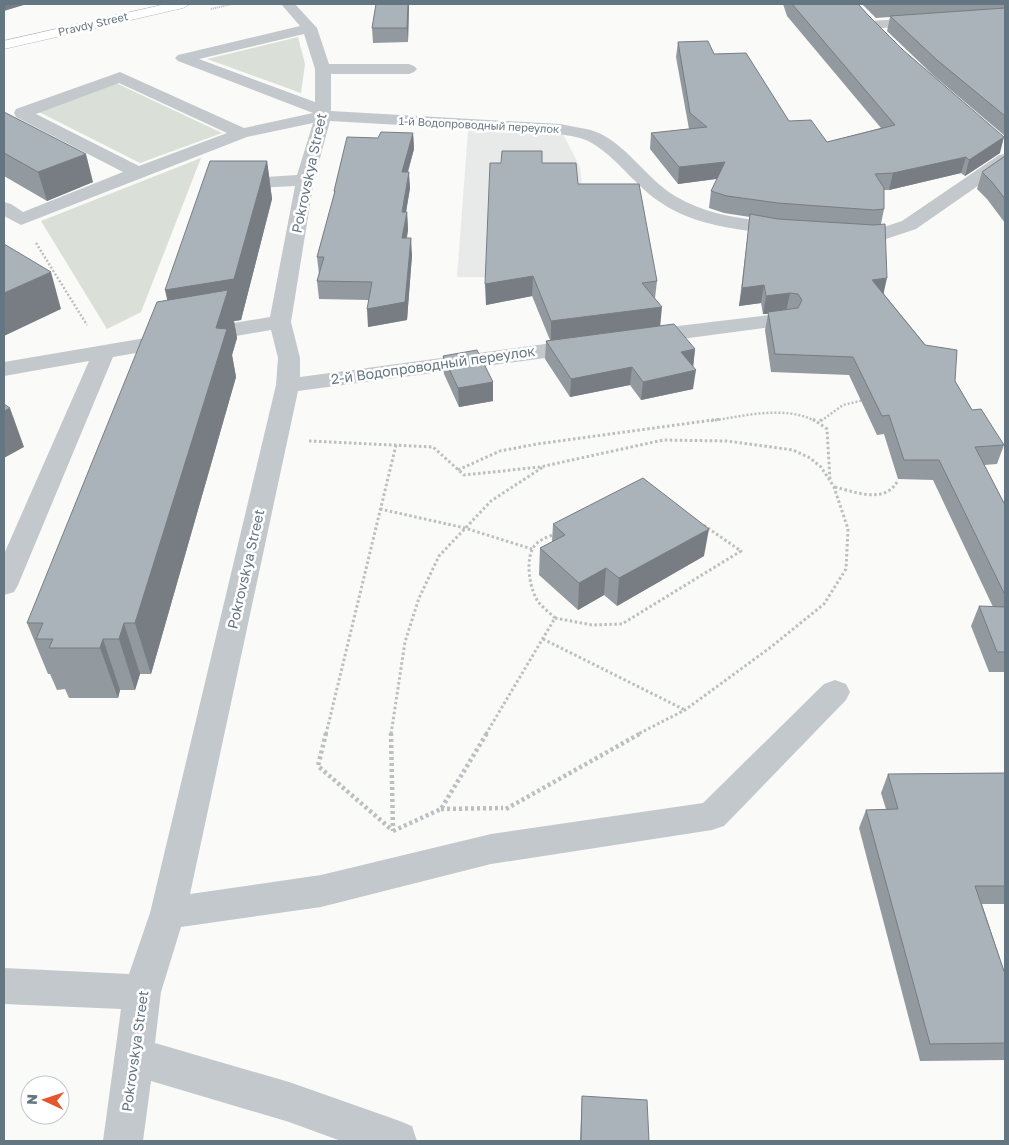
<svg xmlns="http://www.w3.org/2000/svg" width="1009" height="1145" viewBox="0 0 1009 1145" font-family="'Golos Text',sans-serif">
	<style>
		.built { fill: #e8e9e9 }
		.green { fill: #dadfd7 }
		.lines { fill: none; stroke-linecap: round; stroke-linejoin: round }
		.major-casing { stroke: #b5babe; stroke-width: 1 }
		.path-far3 { stroke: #bbbfc2; stroke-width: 2; stroke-dasharray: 1 1; stroke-linecap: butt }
		.path-far2 { stroke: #bbbfc2; stroke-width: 2.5; stroke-dasharray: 2 2; stroke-linecap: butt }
		.path-far1 { stroke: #bbbfc2; stroke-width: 3; stroke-dasharray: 2.5 2.5; stroke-linecap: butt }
		.path { stroke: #bbbfc2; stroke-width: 4.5; stroke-dasharray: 3 3; stroke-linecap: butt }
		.minor { fill: #c3c8cc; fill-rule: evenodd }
		.major { fill: #fff; fill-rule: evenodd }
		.wall { fill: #929a9f }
		.shaded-wall { fill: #777d82 }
		.building { fill: #aab3b9; stroke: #777d82 }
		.labels { text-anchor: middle; stroke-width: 5; stroke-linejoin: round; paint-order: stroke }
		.far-street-label { font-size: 11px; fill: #657683; stroke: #fff }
		.street-label { font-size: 14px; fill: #657683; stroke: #fff }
	</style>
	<rect width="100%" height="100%" fill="#fafaf8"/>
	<polygon class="built" points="468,131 563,134 580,167 592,278 457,277"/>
	<g class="green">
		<polygon points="298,37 305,64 301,93 207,59"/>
		<polygon points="116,83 222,133 140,163 39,112"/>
		<polygon points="201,158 141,312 107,329 41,221"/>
	</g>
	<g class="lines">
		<defs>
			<polygon id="major" points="166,4 190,4 183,8 4,49 4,41"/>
		</defs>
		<use href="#major" class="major-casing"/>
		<polyline class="path-far3" points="211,9 232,4"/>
		<g class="path-far2">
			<polyline points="36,243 87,325"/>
			<path d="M711,421C743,416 785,405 815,421"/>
			<polyline points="821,421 843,405 864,400"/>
		</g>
		<g class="path-far1">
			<polyline points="813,419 827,429 830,480"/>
			<polyline points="820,421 822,419"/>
			<polyline points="309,441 433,447 464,475 540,467 663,440 727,441 793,450 810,458 821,467 834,487 848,529 846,569 824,604 771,647 685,710 638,734"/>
			<polyline points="458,470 500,451 537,444 720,419"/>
			<path d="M835,487C855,492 884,504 897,482"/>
			<polyline points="380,509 465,528 532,549"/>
			<path d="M555,618C549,612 540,606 536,598C529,585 525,557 535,545C541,539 549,536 556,534"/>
			<polyline points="543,639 685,710"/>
			<polyline points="326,734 396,445"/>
			<polyline points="391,734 405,642 419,598 439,556 491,501 543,467"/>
			<polyline points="486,734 555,618 592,625 622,624 741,551 702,524"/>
		</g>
		<g class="path">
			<polyline points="326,733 318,766 392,830"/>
			<polyline points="391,733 393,831"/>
			<polyline points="441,809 503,808"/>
			<polyline points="506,809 641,733"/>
			<polyline points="393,831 441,809 487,733"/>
		</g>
		<g class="minor">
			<path d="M281,4H295L317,28L329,64H409L414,66L417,69L414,72L409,74H331V111L560,124C573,127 589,128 601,134C630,149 647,179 675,196C708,216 748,220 786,223L793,225L796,229L793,233C777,237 759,232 743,230C715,226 684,219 660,202C634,185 617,157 590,142C581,137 570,136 560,134L330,121L314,180L291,322L300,358V377L582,339L590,341L593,346L590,351L582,353L298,391L190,894L321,875L491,834L703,803L824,684L835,680L846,684L850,692L846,700L724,826L712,830L491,864L321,907L181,927L161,992L155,1043L289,1082L397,1120L412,1126L417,1141H341L289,1122L151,1081L143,1141H103L121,1009L4,1004V968L129,974L150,913L276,385L278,358L271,330L113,357L18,585L14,592L4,595V554L89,361L4,376V362L270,317L295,186L234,189L228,188L225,184L228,180L234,179L297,175L313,123L247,137L21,225L4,216V202L11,204L23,212L123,172L16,117L14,113L16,109L120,72L244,128L313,113L178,61L175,58L178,55L300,26ZM304,34L315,69V102L199,59ZM119,83L227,133L139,166L36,114Z"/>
			<polygon points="927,17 932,18 934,21 932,24 871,29 866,28 864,25 866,22 871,21"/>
			<polygon points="1005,154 1005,167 916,229 886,239 842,237 839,233 842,229 884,227 902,221 999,155"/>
			<polygon points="786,313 794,314 797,319 794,324 644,344 636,342 633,337 636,332 644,330"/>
		</g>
		<use href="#major" class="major"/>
	</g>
	<g class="wall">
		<polygon points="376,4 409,4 408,42 373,43 372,28"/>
		<polygon points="783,4 858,4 868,15 1000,153 965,176 961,173 889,190 884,190 884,209 881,224 884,294 955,381 972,410 1004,445 997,464 984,465 1005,505 1005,672 989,672 971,626 979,606 993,607 933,480 898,479 884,434 877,435 849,375 771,372 765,330 768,314 763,314 761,303 739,306 750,217 724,213 709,208 711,191 717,179 678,184 650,149 651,133 689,129 676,57 678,42 714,54 789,121 827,142 881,128 787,16"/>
		<polygon points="862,4 1005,4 1005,136 933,75 887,31 890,17 876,18"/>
		<polygon points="4,112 93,182 47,201 4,176"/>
		<polygon points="413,133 414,149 408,172 410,188 406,212 407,212 408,230 407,238 412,255 407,320 368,327 368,300 319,299 317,281 319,274 317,257 334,196 334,191 378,138"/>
		<polygon points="1005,156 1005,223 987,199 977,189 982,172"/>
		<polygon points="267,161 272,199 241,320 234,321 237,338 232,355 236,377 151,674 140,674 135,690 120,690 118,698 69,698 65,689 57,690 50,674 48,674 27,623"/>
		<polygon points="501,163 542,163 578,184 657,281 655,298 660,326 695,349 693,367 693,389 641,400 630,385 570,397 545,359 546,341 550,340 532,296 486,305"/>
		<polygon points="443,356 493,382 493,401 459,407 444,374"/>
		<polygon points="553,524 704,556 617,606 604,595 578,610 539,575 540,548 552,542"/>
		<polygon points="1005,773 1005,904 982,904 1005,974 1005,1060 920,1061 859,828 866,810 886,809 881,793 888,774"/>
		<polygon points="582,1096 649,1141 580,1141"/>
	</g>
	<g class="shaded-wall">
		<polygon points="4,4 27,4 4,11"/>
		<polygon points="408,4 409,4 408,42 407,28"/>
		<polygon points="413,133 414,149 403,188 402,172"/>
		<polygon points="1004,137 1000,153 965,176 969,160"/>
		<polygon points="86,154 93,182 47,201 38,172"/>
		<polygon points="966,157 961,173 889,190 893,173"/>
		<polygon points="267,161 272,199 241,320 234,321 237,338 232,355 236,377 151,674 135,623 174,331 165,290"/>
		<polygon points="725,162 722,178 678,184 679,167"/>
		<polygon points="409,172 410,188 403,230 402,212"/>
		<polygon points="407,212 408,230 403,255 402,238"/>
		<polygon points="411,238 412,255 407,320 368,327 367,309"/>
		<polygon points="51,272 61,309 4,336 4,293"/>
		<polygon points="533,276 532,296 486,305 485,284"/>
		<polygon points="887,278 883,296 872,280"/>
		<polygon points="764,285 761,303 739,306 742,288"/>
		<polygon points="790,293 786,311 768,312 768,314 763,314 766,296"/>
		<polygon points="662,307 660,328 551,342 551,321"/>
		<polygon points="695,349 693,368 681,352"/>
		<polygon points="632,367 630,385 570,397 571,379"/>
		<polygon points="696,370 693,389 641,400 643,382"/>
		<polygon points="493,382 493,401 459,407 458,388"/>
		<polygon points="10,408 24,447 4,458 4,411"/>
		<polygon points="709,529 704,556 617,606 619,578"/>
		<polygon points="606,568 604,595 578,610 579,583"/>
		<polygon points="124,623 140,674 135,690 119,639"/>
		<polygon points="103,639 120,690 118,698 100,648"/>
	</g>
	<g class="building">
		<polygon points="376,4 408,4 407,28 372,28"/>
		<polygon points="792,4 858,4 868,15 903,50 1004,137 969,160 966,157 893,173 875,174 884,188 884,209 874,210 778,203 727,196 711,191 725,162 679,167 651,133 707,127 690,113 678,42 708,41 714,54 746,53 789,121 811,120 827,142 895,125"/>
		<polygon points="1005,8 1005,116 937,60 890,16"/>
		<polygon points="4,112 86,154 38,172 4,153"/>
		<polygon points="381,132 413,133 402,172 409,172 402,212 407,212 402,238 411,238 405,302 367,309 372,282 317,281 324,257 317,257 335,191 334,191 347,137 378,138"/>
		<polygon points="502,151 542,151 542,163 576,163 578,184 639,184 657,281 642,283 662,307 551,321 533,276 485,284 490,163 501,163"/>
		<polygon points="1005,156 1005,199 992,182 982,172"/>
		<polygon points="210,161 267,161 234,279 165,290"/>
		<polygon points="750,214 778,219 874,225 885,224 887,278 872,280 925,345 957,350 955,381 972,410 981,409 1004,445 975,447 1005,505 1005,595 939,460 904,460 889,415 882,416 853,357 775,354 768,312 798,308 802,300 798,294 790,293 766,296 764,285 742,288"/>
		<polygon points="4,244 51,272 4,293"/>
		<polygon points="228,290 216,328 227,329 135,623 124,623 119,639 103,639 100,648 49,648 53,639 36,639 43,623 27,623 157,302"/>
		<polygon points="674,324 695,349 681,352 696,370 643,382 632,367 571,379 546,341"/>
		<polygon points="477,350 493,382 458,388 443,356"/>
		<polygon points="4,404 10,408 4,411"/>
		<polygon points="643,478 709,529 619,578 606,568 579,583 540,548 565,535 553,524"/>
		<polygon points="979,606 1005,607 1005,652 997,652"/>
		<polygon points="1005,773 1005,886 975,886 1005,974 1005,1043 930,1044 866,810 898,809 888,774"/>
		<polygon points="582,1096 647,1100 649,1141 581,1141"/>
	</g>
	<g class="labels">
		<g class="far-street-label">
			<text transform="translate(93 24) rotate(-13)" y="4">Pravdy Street</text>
			<text transform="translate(479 125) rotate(3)" y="4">1-й Водопроводный переулок</text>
		</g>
		<g class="street-label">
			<text transform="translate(309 173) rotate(-78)" y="5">Pokrovskya Street</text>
			<text transform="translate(433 365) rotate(-8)" y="5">2-й Водопроводный переулок</text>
			<text transform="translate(246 569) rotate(-77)" y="5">Pokrovskya Street</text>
			<text transform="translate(135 1051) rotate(-82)" y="5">Pokrovskya Street</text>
		</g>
	</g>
	<rect width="1009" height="1145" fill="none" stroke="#657683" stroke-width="10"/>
	<g transform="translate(45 1100) rotate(273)"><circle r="24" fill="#ffffff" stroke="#c1c8cd"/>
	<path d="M0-4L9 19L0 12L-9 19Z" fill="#e4572e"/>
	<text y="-8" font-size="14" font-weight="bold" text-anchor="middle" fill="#657683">N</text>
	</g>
</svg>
